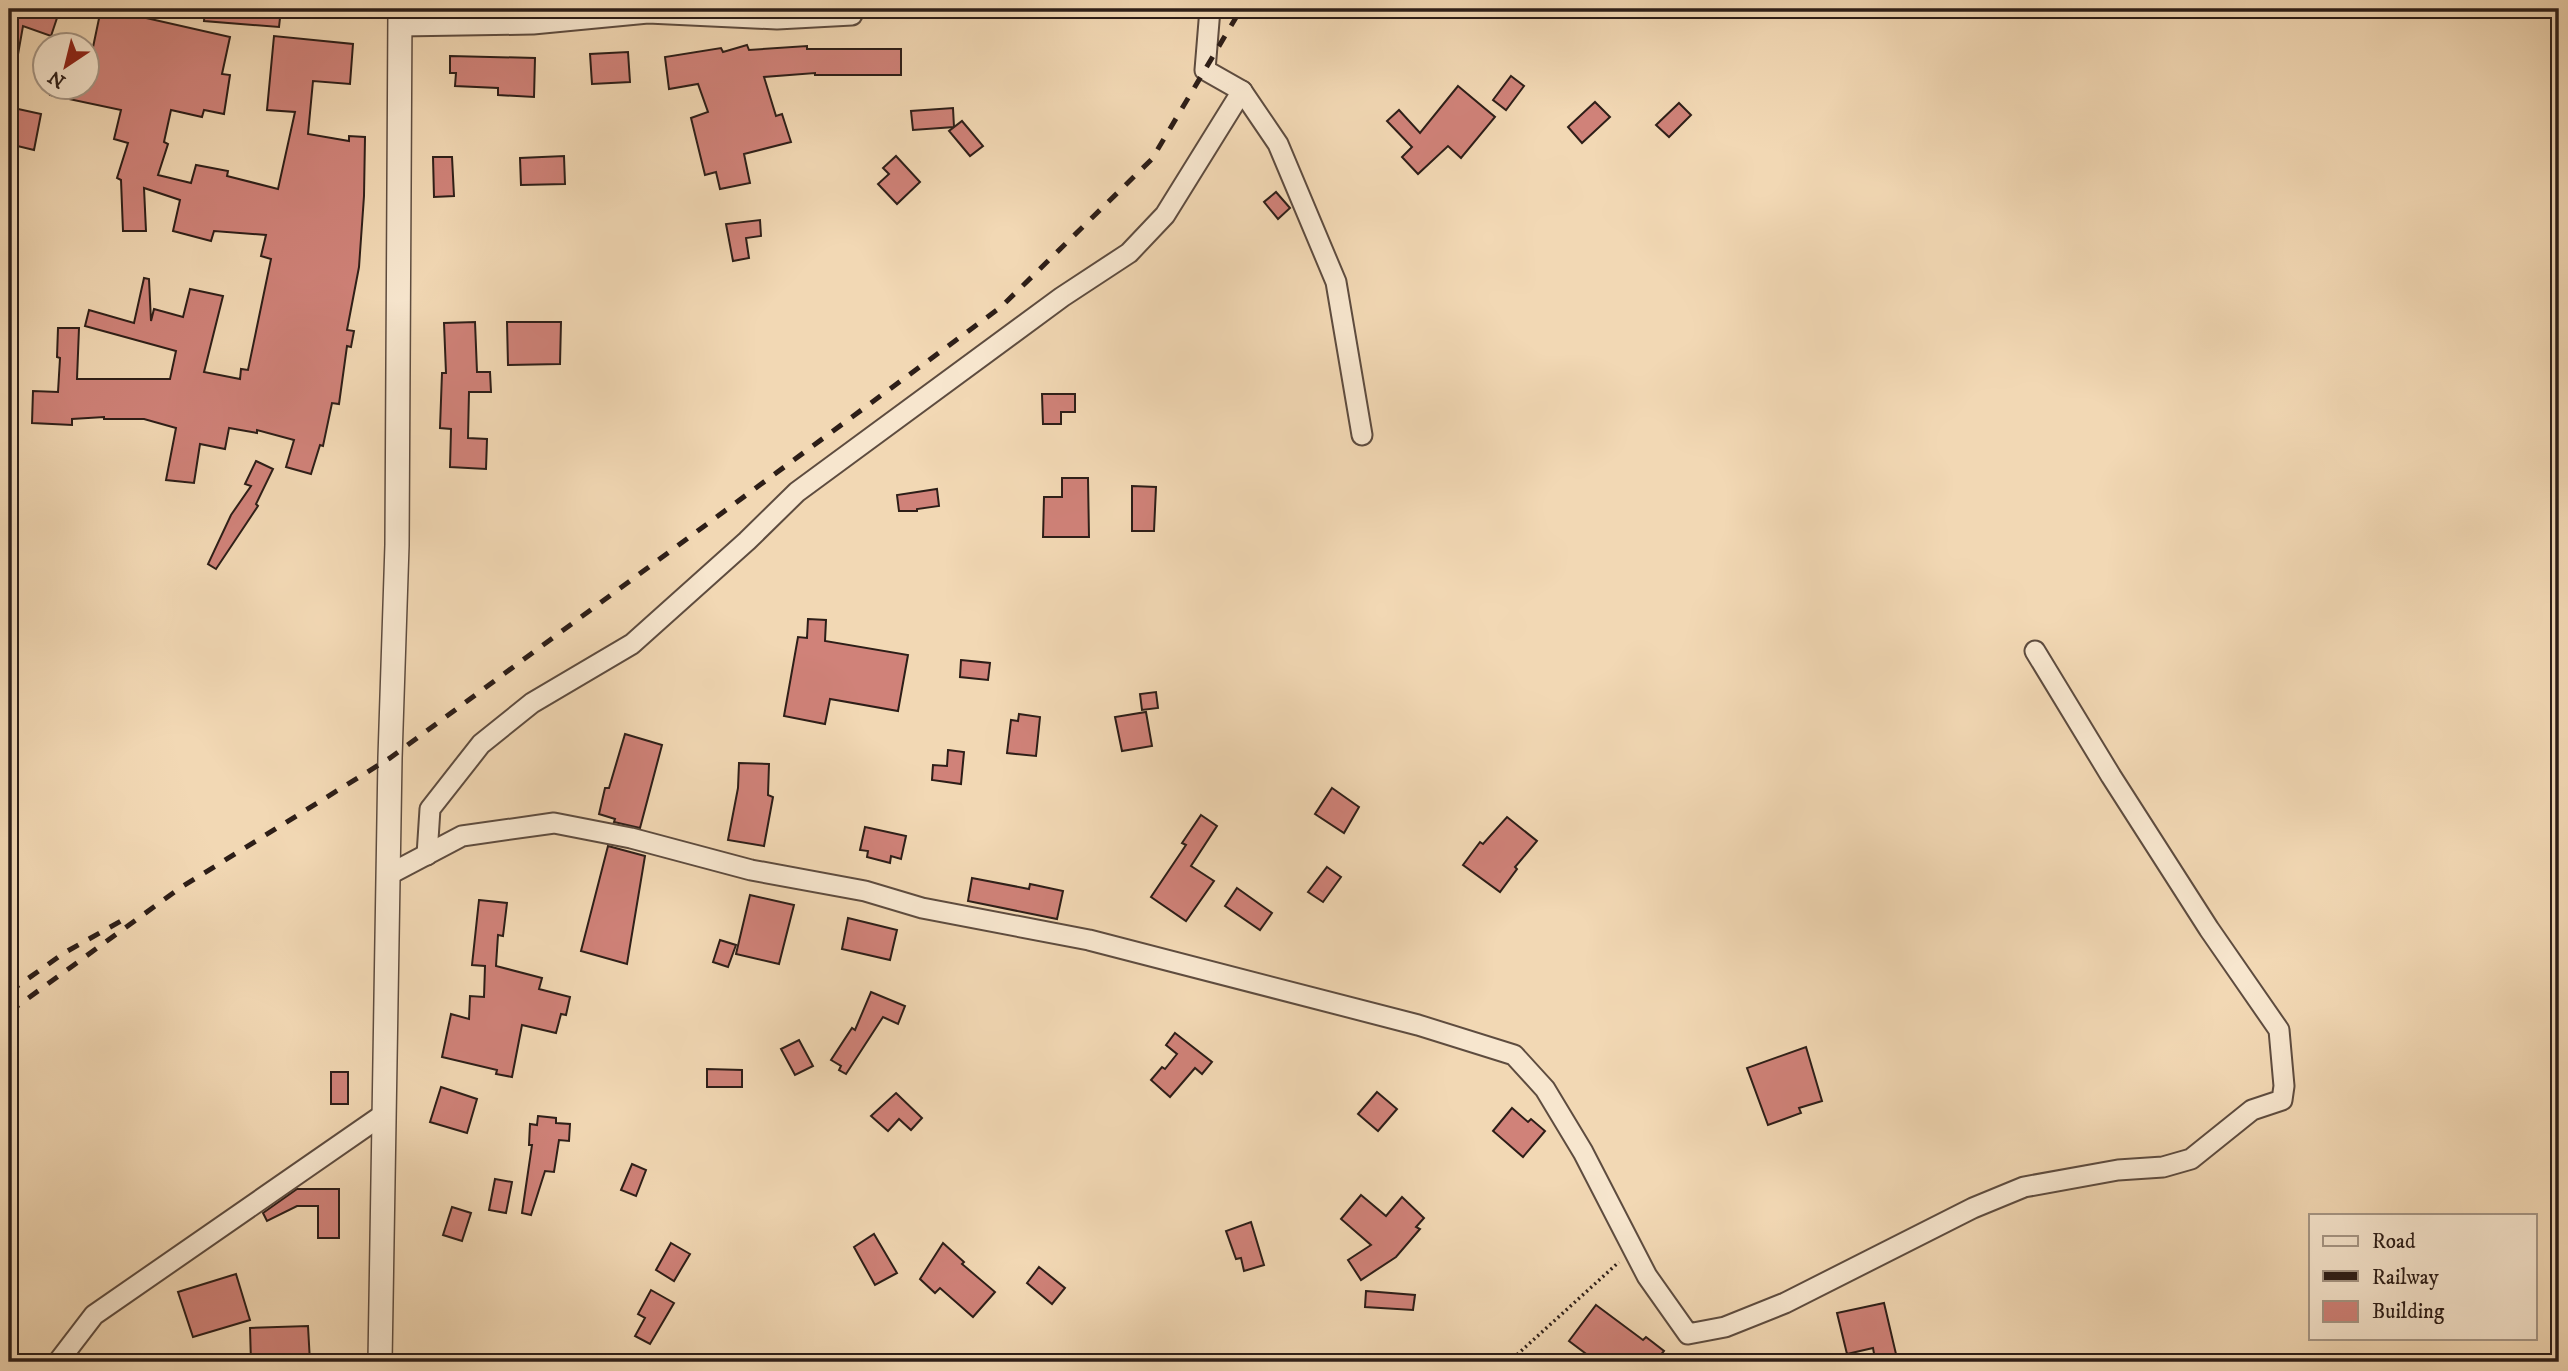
<svg xmlns="http://www.w3.org/2000/svg" width="2568" height="1371" viewBox="0 0 2568 1371" font-family="'IM FELL DW Pica',serif">
	<style>
		.building { fill: #d08279; stroke: #2d1e18; stroke-width: 2 }
		.lines { fill: none; stroke-linecap: round; stroke-linejoin: round }
		.minor-casing { stroke: #5e4c3f; stroke-width: 23 }
		.tertiary-casing { stroke: #5e4c3f; stroke-width: 26 }
		.path { stroke: #2d1e18; stroke-width: 3.5; stroke-dasharray: 2 3.5; stroke-linecap: butt }
		.minor { stroke: #f7e6ce; stroke-width: 19 }
		.tertiary { stroke: #f7e6ce; stroke-width: 23 }
		.rail { stroke: #2d1e18; stroke-width: 5; stroke-dasharray: 12 12; stroke-linecap: butt }
	</style>
	<rect width="100%" height="100%" fill="#f2d8b4"/>
	<filter id="stains"><feTurbulence type="fractalNoise" baseFrequency=".00286" numOctaves="4"/><feColorMatrix values="0 0 0 0 .2 0 0 0 0 .09 0 0 0 0 .02 0 0 0 .5 -.17"/></filter>
	<radialGradient id="worn" r=".72"><stop offset=".6" stop-color="#630" stop-opacity="0"/><stop offset="1" stop-color="#630" stop-opacity=".3"/></radialGradient>
	<g class="building">
		<polygon points="9,9 60,9 51,36 23,26 17,60 9,59"/>
		<polygon points="101,9 125,9 124,13 230,37 222,74 230,75 224,114 204,110 202,117 171,110 164,142 168,144 158,175 191,183 196,165 228,171 227,176 278,189 295,112 267,110 274,36 353,44 350,84 313,81 308,134 349,141 349,136 365,137 364,196 359,267 347,330 354,331 351,347 347,346 339,404 332,403 323,446 320,445 311,474 286,467 294,440 257,430 257,433 229,428 225,449 200,444 194,483 166,480 176,428 144,419 104,419 104,417 72,419 72,425 32,423 33,391 58,392 60,358 57,357 58,328 79,328 77,379 170,379 176,351 85,326 89,310 134,323 144,278 149,279 151,321 154,309 183,317 190,289 223,296 204,372 240,379 241,369 248,370 271,259 261,256 266,235 214,231 211,241 173,231 180,200 144,188 146,231 123,231 121,180 117,178 128,143 114,139 121,110 50,95 51,88 88,88 88,51 92,52"/>
		<polygon points="205,9 281,9 279,27 204,21"/>
		<polygon points="747,45 749,50 807,46 807,49 901,49 901,75 815,75 815,73 764,77 776,116 782,114 791,142 744,154 750,183 720,189 716,172 705,175 691,118 708,112 698,84 669,89 665,57 721,48 723,52"/>
		<polygon points="628,52 630,82 592,84 590,54"/>
		<polygon points="450,56 535,58 534,97 498,95 498,88 455,86 456,73 450,73"/>
		<polygon points="1511,76 1524,86 1506,110 1493,100"/>
		<polygon points="1458,86 1495,117 1461,158 1448,146 1418,174 1402,157 1412,147 1387,121 1399,110 1420,133"/>
		<polygon points="1595,102 1610,117 1582,143 1568,127"/>
		<polygon points="1679,103 1691,115 1669,137 1656,125"/>
		<polygon points="9,107 41,114 34,150 9,144"/>
		<polygon points="953,108 954,127 913,130 911,111"/>
		<polygon points="962,121 983,146 970,156 949,131"/>
		<polygon points="564,156 565,184 521,185 520,158"/>
		<polygon points="896,156 920,182 897,204 878,184 889,174 883,168"/>
		<polygon points="433,157 452,157 454,196 434,197"/>
		<polygon points="1276,192 1290,208 1278,219 1264,202"/>
		<polygon points="760,220 761,236 746,238 749,258 733,261 726,224"/>
		<polygon points="475,322 477,372 490,372 491,392 469,392 468,438 487,439 486,469 450,467 451,429 440,428 442,373 446,373 444,323"/>
		<polygon points="507,322 561,322 560,364 508,365"/>
		<polygon points="1042,394 1075,394 1075,412 1061,412 1061,424 1043,424"/>
		<polygon points="256,461 273,469 256,504 258,506 216,569 208,564 231,515 251,486 245,484"/>
		<polygon points="1062,478 1088,478 1089,537 1043,537 1044,497 1062,497"/>
		<polygon points="1132,486 1156,487 1154,531 1132,531"/>
		<polygon points="937,489 939,506 917,509 917,511 899,511 897,495"/>
		<polygon points="808,619 826,620 825,641 908,655 898,711 830,699 825,724 784,716 798,637 807,638"/>
		<polygon points="961,660 990,663 988,680 960,677"/>
		<polygon points="1156,692 1158,708 1142,710 1140,694"/>
		<polygon points="1146,712 1152,746 1122,751 1115,717"/>
		<polygon points="1019,714 1040,717 1036,756 1007,753 1011,720 1018,721"/>
		<polygon points="625,734 662,745 640,828 614,822 615,819 599,814 605,788 609,788"/>
		<polygon points="948,750 964,752 961,784 932,780 933,765 947,766"/>
		<polygon points="739,763 769,764 768,795 773,797 764,846 728,840 738,788"/>
		<polygon points="1332,788 1359,807 1344,833 1315,814"/>
		<polygon points="1201,815 1217,826 1191,866 1214,881 1186,921 1151,897 1186,845 1182,843"/>
		<polygon points="1507,817 1537,841 1515,867 1517,869 1500,892 1463,865 1480,842 1483,844"/>
		<polygon points="865,827 906,836 901,859 891,856 890,863 867,857 868,851 860,850"/>
		<polygon points="608,846 645,856 627,964 581,951"/>
		<polygon points="1327,867 1341,877 1323,902 1308,892"/>
		<polygon points="972,878 1029,889 1030,884 1063,891 1057,919 968,901"/>
		<polygon points="1237,888 1272,913 1260,930 1225,906"/>
		<polygon points="750,895 794,905 779,964 736,954"/>
		<polygon points="479,900 507,903 503,936 498,935 496,966 542,978 539,989 570,997 566,1015 561,1014 556,1033 522,1025 512,1077 496,1074 497,1070 442,1057 451,1014 469,1019 470,996 484,997 485,966 472,965"/>
		<polygon points="848,918 897,930 890,960 842,949"/>
		<polygon points="720,940 736,945 728,967 713,962"/>
		<polygon points="871,992 905,1006 898,1024 883,1017 846,1074 839,1070 841,1066 831,1060 852,1028 855,1030"/>
		<polygon points="1175,1033 1212,1062 1202,1074 1195,1068 1170,1097 1151,1080 1162,1067 1165,1069 1177,1054 1166,1045"/>
		<polygon points="799,1040 813,1066 795,1075 781,1049"/>
		<polygon points="1806,1047 1822,1101 1799,1108 1801,1113 1768,1125 1747,1068"/>
		<polygon points="707,1069 742,1070 742,1087 707,1087"/>
		<rect x="331" y="1072" width="17" height="32"/>
		<polygon points="441,1087 477,1099 467,1133 430,1122"/>
		<polygon points="1377,1092 1397,1109 1378,1131 1358,1114"/>
		<polygon points="896,1093 922,1118 911,1130 899,1119 888,1131 871,1116"/>
		<polygon points="1512,1108 1528,1122 1531,1119 1545,1131 1523,1157 1493,1131"/>
		<polygon points="538,1116 556,1118 556,1123 570,1124 569,1141 559,1140 554,1172 545,1171 531,1215 522,1213 532,1145 529,1145 530,1124 537,1125"/>
		<polygon points="632,1164 646,1170 636,1196 621,1190"/>
		<polygon points="495,1179 512,1182 506,1213 489,1210"/>
		<polygon points="297,1189 339,1189 339,1238 318,1238 318,1206 297,1206 267,1221 263,1213"/>
		<polygon points="1361,1195 1386,1216 1402,1197 1424,1218 1416,1227 1420,1229 1396,1257 1361,1280 1348,1260 1371,1245 1341,1219"/>
		<polygon points="452,1207 471,1213 462,1241 443,1235"/>
		<polygon points="1251,1222 1264,1265 1244,1271 1241,1258 1236,1259 1226,1231"/>
		<polygon points="874,1234 897,1273 875,1285 854,1247"/>
		<polygon points="671,1243 690,1254 674,1281 656,1270"/>
		<polygon points="943,1243 964,1262 962,1264 995,1292 973,1317 940,1288 935,1293 920,1279"/>
		<polygon points="1039,1267 1065,1288 1052,1304 1027,1283"/>
		<polygon points="236,1274 250,1320 193,1337 178,1292"/>
		<polygon points="651,1290 674,1303 650,1344 635,1336 645,1318 638,1314"/>
		<polygon points="1366,1291 1415,1295 1413,1310 1365,1307"/>
		<polygon points="1884,1303 1896,1354 1875,1359 1873,1348 1847,1354 1837,1313"/>
		<polygon points="1596,1305 1643,1340 1646,1337 1664,1351 1655,1362 1597,1362 1569,1341"/>
		<polygon points="308,1326 310,1362 251,1362 250,1328"/>
	</g>
	<g class="lines">
		<defs>
			<g id="minor">
				<polyline points="1210,9 1205,70 1242,91 1278,144 1336,282 1362,435"/>
				<polyline points="400,26 533,24 648,13 777,19 852,15"/>
				<polyline points="427,855 430,809 481,744 532,703 632,644 747,541 797,492 1062,297 1129,253 1165,215 1242,91"/>
				<polyline points="388,875 462,836 554,823 631,838 751,870 865,891 922,908 1089,940 1418,1025 1514,1055 1545,1089 1583,1152 1647,1276 1688,1334 1725,1327 1785,1303 1973,1208 2024,1187 2118,1170 2163,1167 2191,1159 2252,1110 2282,1100 2284,1086 2279,1030 2209,929 2111,776 2035,651"/>
				<polyline points="58,1362 94,1315 384,1114"/>
			</g>
			<polyline id="tertiary" points="380,1362 390,758 397,545 400,9"/>
		</defs>
		<use href="#minor" class="minor-casing"/>
		<use href="#tertiary" class="tertiary-casing"/>
		<polyline class="path" points="1509,1362 1619,1262"/>
		<use href="#minor" class="minor"/>
		<use href="#tertiary" class="tertiary"/>
		<g class="rail">
			<polyline points="9,992 64,953 121,921"/>
			<polyline points="9,1012 180,888 390,758 1001,307 1152,159 1241,9"/>
		</g>
	</g>
	<rect width="2568" height="1371" fill="none" stroke="#f2d8b4" stroke-width="35"/>
	<rect x="10" y="10" width="2547" height="1350" fill="none" stroke="#2d1e18" stroke-width="3.5"/>
	<rect x="18" y="18" width="2533" height="1336" fill="none" stroke="#2d1e18" stroke-width="2"/>
	<rect x="2309" y="1214" width="228" height="126" fill="#f7e6ce" stroke="#a69685" stroke-width="2"/>
	<rect x="2323" y="1236" width="35" height="10" fill="#f7e6ce" stroke="#a69685" stroke-width="2"/>
	<text x="2372" y="1248" font-size="21" fill="#2d1e18">Road</text>
	<rect x="2323" y="1271" width="35" height="10" fill="#2d1e18" stroke="#a69685" stroke-width="2"/>
	<text x="2372" y="1284" font-size="21" fill="#2d1e18">Railway</text>
	<rect x="2323" y="1301" width="35" height="21" fill="#d08279" stroke="#a69685" stroke-width="2"/>
	<text x="2372" y="1318" font-size="21" fill="#2d1e18">Building</text>
	<g transform="translate(66 66) rotate(215)"><circle r="33" fill="#f7e6ce" stroke="#a69685" stroke-width="2"/>
	<path d="M0-5L12 26L0 18L-12 26Z" fill="#8f2418"/>
	<text y="-10" font-size="19" font-weight="bold" text-anchor="middle" fill="#2d1e18">N</text>
	</g>
	<rect width="100%" height="100%" filter="url(#stains)"/>
	<rect width="100%" height="100%" fill="url(#worn)"/>
</svg>
